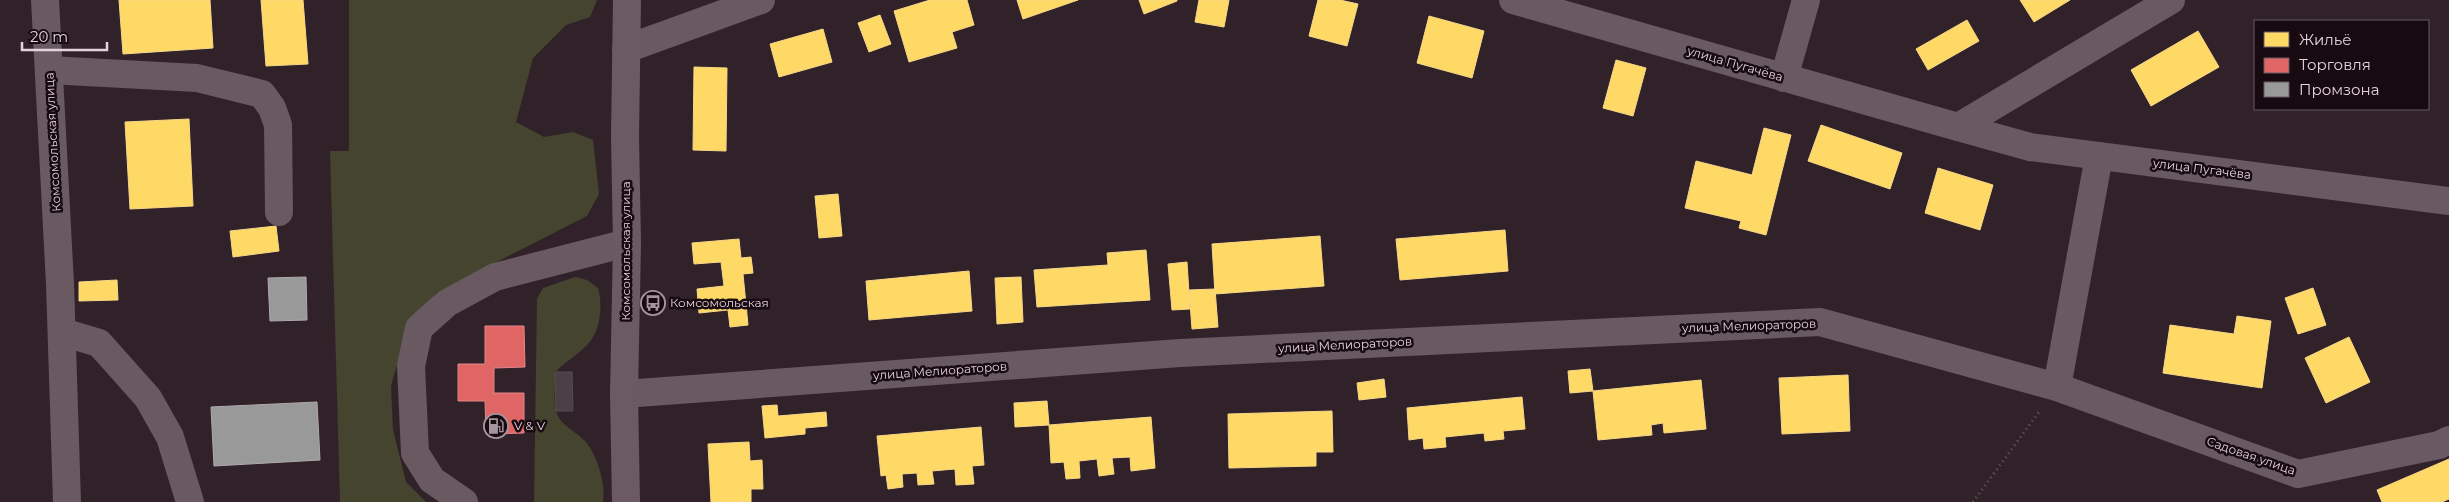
<svg xmlns="http://www.w3.org/2000/svg" width="2449" height="502" viewBox="0 0 2449 502" font-family="Montserrat,sans-serif">
	<style>
		.green { fill: #45442f }
		.homes { fill: #ffd966; stroke: #f7d789 }
		.shops { fill: #e06666; stroke: #e28689 }
		.industry { fill: #999; stroke: #b0aaad }
		.building { fill: #4c3f46; stroke: #584b52 }
		.lines { fill: none; stroke-linecap: round; stroke-linejoin: round }
		.path { stroke: #67595f; stroke-width: 3; stroke-dasharray: 1 4; stroke-linecap: butt }
		.minor { stroke: #685a60; stroke-width: 28 }
		.major { stroke: #6c5a62; stroke-width: 28 }
		.labels { text-anchor: middle; stroke-width: 5; stroke-linejoin: round; paint-order: stroke }
		.street-label { font-size: 12px; fill: #e5d2db; stroke: #170a10 }
		.poi-label { font-size: 12px; fill: #e5d2db; stroke: #170a10; text-anchor: start }
	</style>
	<rect width="100%" height="100%" fill="#312229"/>
	<g class="green">
		<polygon points="349,0 597,0 590,17 566,25 533,58 516,122 544,137 573,132 593,140 599,194 587,216 436,293 405,336 391,386 393,430 406,482 426,502 340,502 330,151 349,151"/>
		<path d="M575,277L587,280L598,288C603,306 601,333 585,347C576,356 565,362 555,372C556,384 553,399 556,411C559,425 576,431 585,441C597,454 606,485 603,502H534L537,299L543,288Z"/>
	</g>
	<g class="homes">
		<polygon points="119,0 210,0 213,48 123,54"/>
		<polygon points="261,0 303,0 308,64 266,66"/>
		<polygon points="930,0 967,0 974,25 952,32 957,48 909,62 894,11"/>
		<polygon points="1017,0 1078,0 1023,19"/>
		<polygon points="1139,0 1177,0 1177,1 1144,14"/>
		<polygon points="1199,0 1229,0 1224,27 1195,22"/>
		<polygon points="1318,0 1340,0 1358,4 1347,46 1309,36"/>
		<polygon points="2020,0 2070,0 2034,22"/>
		<polygon points="880,15 891,44 869,52 858,23"/>
		<polygon points="1429,16 1484,31 1472,78 1417,63"/>
		<polygon points="1967,20 1979,41 1928,70 1916,49"/>
		<polygon points="823,29 832,62 779,77 770,44"/>
		<polygon points="2198,31 2219,67 2151,106 2131,70"/>
		<polygon points="1616,60 1646,68 1633,116 1603,108"/>
		<polygon points="694,67 727,68 726,151 693,150"/>
		<polygon points="189,119 193,206 130,209 125,122"/>
		<polygon points="1821,125 1902,153 1890,189 1808,161"/>
		<polygon points="1764,128 1791,135 1766,235 1739,228 1741,221 1685,208 1696,161 1752,175"/>
		<polygon points="1938,168 1993,185 1980,230 1925,213"/>
		<polygon points="838,194 842,236 819,238 815,196"/>
		<polygon points="276,226 279,251 233,257 230,231"/>
		<polygon points="1505,230 1508,271 1400,280 1396,239"/>
		<polygon points="1320,236 1324,286 1215,294 1212,244"/>
		<polygon points="739,239 741,258 751,257 753,273 743,274 748,325 730,327 728,310 699,313 697,289 724,286 721,262 694,264 692,243"/>
		<polygon points="1146,250 1150,300 1037,307 1034,270 1108,265 1107,253"/>
		<polygon points="1187,262 1190,309 1172,310 1168,264"/>
		<polygon points="969,271 972,311 869,320 866,281"/>
		<polygon points="1021,277 1023,322 997,324 995,278"/>
		<polygon points="117,280 118,300 79,301 79,282"/>
		<polygon points="2313,288 2326,325 2298,334 2285,298"/>
		<polygon points="1215,289 1218,327 1192,329 1189,290"/>
		<polygon points="2237,316 2271,321 2262,388 2163,373 2170,325 2234,334"/>
		<polygon points="2349,337 2370,382 2326,403 2305,358"/>
		<polygon points="1590,369 1593,391 1570,393 1568,371"/>
		<polygon points="1848,375 1850,431 1782,434 1779,378"/>
		<polygon points="1384,379 1386,397 1359,400 1357,383"/>
		<polygon points="1701,380 1706,429 1664,433 1663,423 1651,425 1652,435 1598,440 1593,391"/>
		<polygon points="1522,397 1525,429 1503,431 1504,439 1485,441 1484,433 1445,437 1446,447 1424,449 1423,438 1409,440 1407,408"/>
		<polygon points="1047,401 1049,425 1015,427 1014,403"/>
		<polygon points="777,405 778,416 826,412 827,426 805,428 805,434 765,438 762,406"/>
		<polygon points="1332,411 1333,452 1316,452 1316,466 1229,468 1228,414"/>
		<polygon points="1151,417 1155,468 1131,471 1130,457 1112,458 1114,474 1099,476 1097,459 1079,461 1080,478 1066,479 1064,462 1051,463 1049,425"/>
		<polygon points="981,427 984,465 972,466 974,484 956,485 955,469 932,471 934,484 918,485 917,473 902,474 903,487 888,489 886,475 881,476 877,436"/>
		<polygon points="749,442 750,461 762,460 763,489 751,489 751,502 711,502 708,444"/>
		<polygon points="2449,459 2449,499 2442,502 2382,502 2377,490"/>
	</g>
	<polygon class="shops" points="485,326 524,326 525,367 494,368 494,393 524,393 524,433 486,434 485,401 458,401 458,364 485,364"/>
	<g class="industry">
		<polygon points="306,277 307,320 270,321 268,278"/>
		<polygon points="317,402 320,460 214,466 211,407"/>
	</g>
	<polygon class="building" points="555,372 572,372 573,411 556,411"/>
	<g class="lines">
		<polyline class="path" points="1973,502 2039,412"/>
		<g class="minor">
			<polyline points="45,0 60,284 67,502"/>
			<polyline points="1513,0 1958,127 2171,0"/>
			<polyline points="626,49 761,0"/>
			<polyline points="49,70 197,78 262,94 272,108 278,125 279,212"/>
			<polyline points="1784,78 1806,0"/>
			<polyline points="1958,127 2030,147 2449,201"/>
			<polyline points="62,332 99,343 148,398 170,437 190,502"/>
			<polyline points="2057,387 2099,156"/>
			<polyline points="624,394 1180,353 1820,322 2057,387 2298,474 2439,445 2449,440"/>
			<polyline points="464,502 432,480 415,453 411,366 419,328 447,303 495,277 627,243"/>
		</g>
		<polyline class="major" points="626,502 624,394 627,243 625,137 627,0"/>
	</g>
	<defs>
		<symbol id="bus-ring" viewBox="-11 -11 22 22"><circle r="9.5" fill="#170a10" stroke="#a6949d" stroke-width="1.5"/><path d="M-5-6H5V4H4V6H2V4H-2V6H-4V4H-5ZM-3.5-4V0h7V-4ZM-3.5 1.2v1.5H-2V1.2ZM2 1.2v1.5H3.5V1.2Z" fill="#a6949d"/></symbol>
		<symbol id="fuel-ring" viewBox="-11 -11 22 22"><circle r="9.5" fill="#170a10" stroke="#a6949d" stroke-width="1.5"/><path d="M-5.5-6h7V0h2V4h1.3V-2.5L3-4.5l.8-.8L6-3V5H2.5V1h-1V6h-7ZM-4.2-4.7v3.2H.2V-4.7Z" fill="#a6949d"/></symbol>
	</defs>
	<g fill-rule="evenodd">
		<use href="#bus-ring" x="639" y="289" width="28" height="28"/>
		<use href="#fuel-ring" x="482" y="412" width="28" height="28"/>
	</g>
	<g class="labels">
		<g class="street-label">
			<text transform="translate(1735 64) rotate(16)" y="4">улица Пугачёва</text>
			<text transform="translate(53 142) rotate(-93)" y="4">Комсомольская улица</text>
			<text transform="translate(2202 169) rotate(7)" y="4">улица Пугачёва</text>
			<text transform="translate(626 251) rotate(-90)" y="4">Комсомольская улица</text>
			<text transform="translate(1749 326) rotate(-2)" y="4">улица Мелиораторов</text>
			<text transform="translate(1345 345) rotate(-3)" y="4">улица Мелиораторов</text>
			<text transform="translate(940 371) rotate(-4)" y="4">улица Мелиораторов</text>
			<text transform="translate(2251 456) rotate(19)" y="4">Садовая улица</text>
		</g>
		<g class="poi-label">
			<text x="670" y="307">Комсомольская</text>
			<text x="514" y="430">V &amp; V</text>
		</g>
	</g>
	<rect x="2254" y="20" width="175" height="90" fill="#170a10" stroke="#695a61"/>
	<rect x="2264" y="32" width="25" height="15" fill="#ffd966" stroke="#695a61"/>
	<text x="2299" y="45" font-size="15" fill="#e5d2db">Жильё</text>
	<rect x="2264" y="58" width="25" height="15" fill="#e06666" stroke="#695a61"/>
	<text x="2299" y="70" font-size="15" fill="#e5d2db">Торговля</text>
	<rect x="2264" y="82" width="25" height="15" fill="#999999" stroke="#695a61"/>
	<text x="2299" y="95" font-size="15" fill="#e5d2db">Промзона</text>
	<path d="M22 42v8h85v-8" fill="none" stroke="#e5d2db" stroke-width="2.5"/>
	<text x="30" y="42" font-size="15" fill="#e5d2db" stroke="#170a10" stroke-width="4" paint-order="stroke">20 m</text>
</svg>
